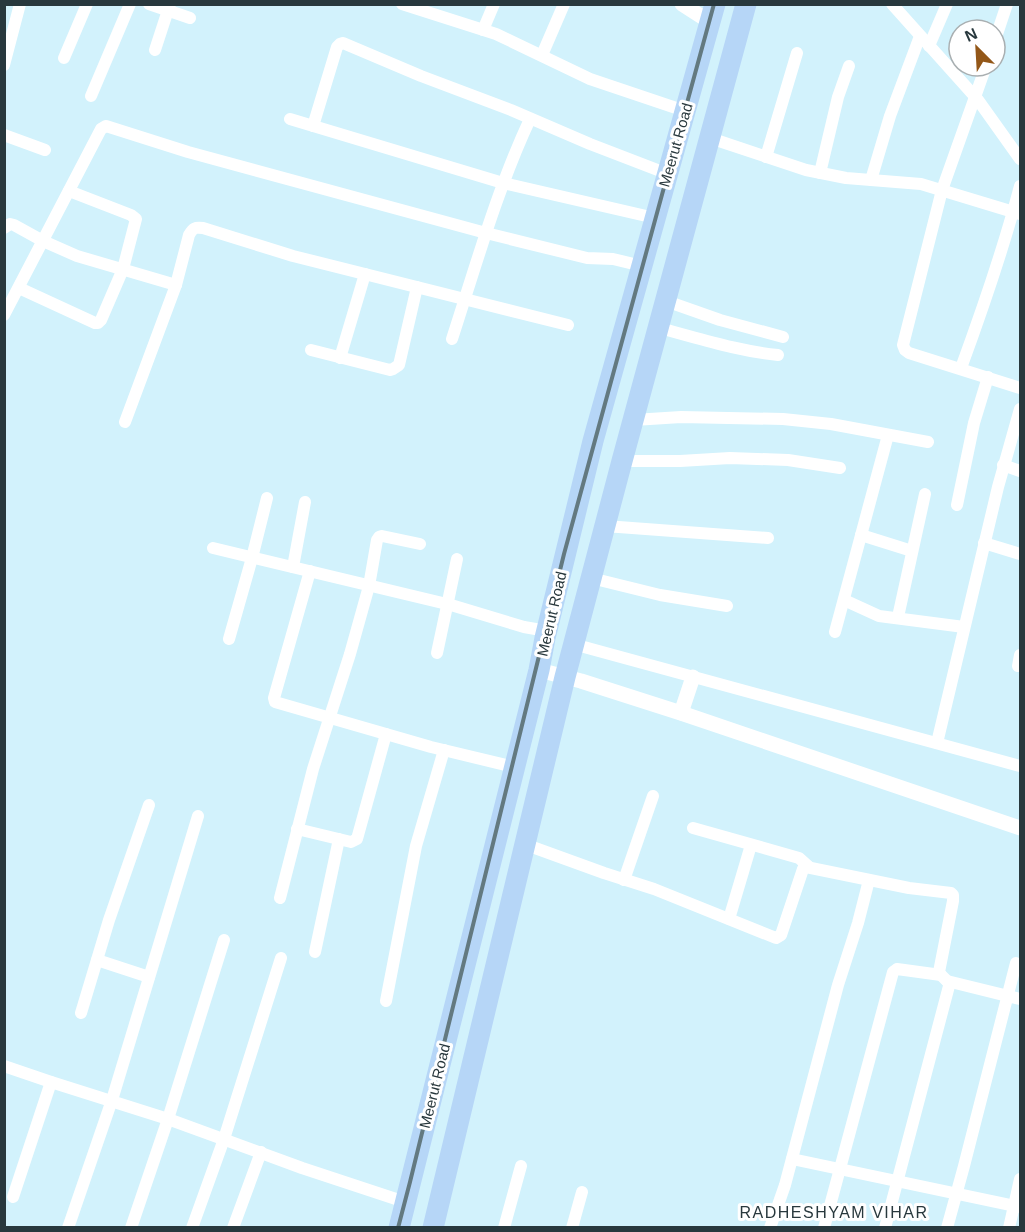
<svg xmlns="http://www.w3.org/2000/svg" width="1025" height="1232" viewBox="0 0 1025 1232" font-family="Helvetica,sans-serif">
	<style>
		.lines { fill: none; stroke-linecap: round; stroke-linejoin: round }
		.minor { stroke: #fff; stroke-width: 12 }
		.tertiary { stroke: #fff; stroke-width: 15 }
		.trunk { stroke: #b6d6f7; stroke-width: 21 }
		.rail { stroke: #637980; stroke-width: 4 }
		.labels { text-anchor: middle; stroke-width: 6; stroke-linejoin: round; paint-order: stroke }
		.street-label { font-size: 15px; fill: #28383d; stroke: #fff }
		.neighbourhood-label { font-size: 16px; letter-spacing: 1.5px; fill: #28383d; stroke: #fff }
	</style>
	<rect width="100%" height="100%" fill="#d2f2fc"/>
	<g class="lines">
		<g class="minor">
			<polyline points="149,4 190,18"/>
			<polyline points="402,4 496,34 590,79 685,111"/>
			<polyline points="892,4 978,100 1020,159"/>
			<polyline points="483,30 494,4"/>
			<polyline points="995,40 1007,4"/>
			<polyline points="929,46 947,4"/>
			<polyline points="155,50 170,4"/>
			<polyline points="542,55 564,4"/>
			<polyline points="64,58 87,4"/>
			<polyline points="4,65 20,4"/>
			<polyline points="986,66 942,190 903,345 905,350 909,353 1020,388"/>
			<polyline points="91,96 130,4"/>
			<polyline points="290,119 503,183 655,218"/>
			<polyline points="313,126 337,47 340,44 343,43 421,76 511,110 590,144 668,174"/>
			<polyline points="4,135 45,150"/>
			<polyline points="710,138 806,170 846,178 921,184 1020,214"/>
			<polyline points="766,157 797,53"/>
			<polyline points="820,173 838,97 849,66"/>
			<polyline points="871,180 890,116 920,36"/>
			<polyline points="4,228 10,224 14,225 43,241 77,256 176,285"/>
			<polyline points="19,288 95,323 98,323 101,320 123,269 136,219 131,215 69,191"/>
			<polyline points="666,301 720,320 783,337"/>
			<polyline points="4,315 101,129 106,126 188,152 486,233 587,258 613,259 642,266"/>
			<path d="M659,328C698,338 737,351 778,355"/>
			<path d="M452,339C476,265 497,190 530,119"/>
			<polyline points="311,350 390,370 393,369 399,365 417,287"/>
			<polyline points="340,358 365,274"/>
			<path d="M961,368C983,308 1004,247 1020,186"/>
			<polyline points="634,420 681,417 783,419 831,424 928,442"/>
			<path d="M125,422L176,285L189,235C193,228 195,227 203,228L293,256L568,325"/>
			<polyline points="622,461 680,461 730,458 788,460 840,468"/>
			<polyline points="1003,465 1020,471"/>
			<polyline points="957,505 974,423 988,377"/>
			<polyline points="605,526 768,538"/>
			<polyline points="861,535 912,551"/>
			<polyline points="984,543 1020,554"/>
			<polyline points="213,548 451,605 524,627 547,631"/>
			<polyline points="293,567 305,502"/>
			<polyline points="310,571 274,698 275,702 431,747 514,767"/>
			<polyline points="591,578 660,595 727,606"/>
			<polyline points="844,600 879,616 964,627"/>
			<polyline points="898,617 925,494"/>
			<polyline points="835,632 888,435"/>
			<polyline points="229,639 252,558 267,498"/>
			<polyline points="573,644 1020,766"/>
			<polyline points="437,653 457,559"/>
			<polyline points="1018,666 1020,655"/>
			<polyline points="937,743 998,487 1020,409"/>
			<polyline points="693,828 799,858 809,867"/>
			<polyline points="297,829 351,842 357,839 386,734"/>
			<polyline points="524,844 604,873 654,889 776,938 781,935 803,869 806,867 909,888 951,893 953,895 953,901 939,972 941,975 949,983 949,986 885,1228"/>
			<polyline points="624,880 653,796"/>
			<polyline points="280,898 313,769 350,654 369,586 377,540 379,537 382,536 420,544"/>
			<polyline points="729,919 751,845"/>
			<polyline points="315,952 339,839"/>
			<polyline points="97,960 149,977"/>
			<polyline points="947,981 1020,999"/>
			<polyline points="386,1001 416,846 444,750"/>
			<polyline points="81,1013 109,920 149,805"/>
			<polyline points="4,1066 51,1082 168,1119 302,1168 405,1202"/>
			<polyline points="792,1159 1020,1207"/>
			<polyline points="13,1197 51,1082"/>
			<polyline points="68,1228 112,1100 198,816"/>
			<polyline points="131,1228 168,1119 224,940"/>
			<polyline points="192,1228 224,1139 281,958"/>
			<polyline points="233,1228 261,1152"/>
			<polyline points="504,1228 521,1166"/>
			<polyline points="572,1228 582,1192"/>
			<polyline points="770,1228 785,1185 838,985 858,923 869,880"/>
			<polyline points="824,1228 893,972 897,969 941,975"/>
			<polyline points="947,1228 964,1166 1016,963"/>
			<polyline points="1009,1228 1020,1179"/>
		</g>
		<g class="tertiary">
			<polyline points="682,4 710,22"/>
			<polyline points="539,670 581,681 681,713 1020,828"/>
			<polyline points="681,713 693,677"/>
		</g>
		<g class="trunk">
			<polyline points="399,1228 539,670 545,638 593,441 715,4"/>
			<polyline points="433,1228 565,677 622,461 746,4"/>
		</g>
		<polyline class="rail" points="398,1228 410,1182 564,554 714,4"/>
	</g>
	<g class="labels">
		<g class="street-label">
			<text transform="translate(676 145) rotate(-74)" y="5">Meerut Road</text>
			<text transform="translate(552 614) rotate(-77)" y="5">Meerut Road</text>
			<text transform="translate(435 1086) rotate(-76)" y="5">Meerut Road</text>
		</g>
		<g class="neighbourhood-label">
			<text x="834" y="1218">RADHESHYAM VIHAR</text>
		</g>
	</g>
	<rect width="1025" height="1232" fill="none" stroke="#28383d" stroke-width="12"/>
	<g transform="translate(977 48) rotate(336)"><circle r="28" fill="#ffffff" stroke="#a9afb1" stroke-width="1.5"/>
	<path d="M0-4.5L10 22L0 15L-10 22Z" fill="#935718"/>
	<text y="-9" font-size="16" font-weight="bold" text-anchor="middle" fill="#28383d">N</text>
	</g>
</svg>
